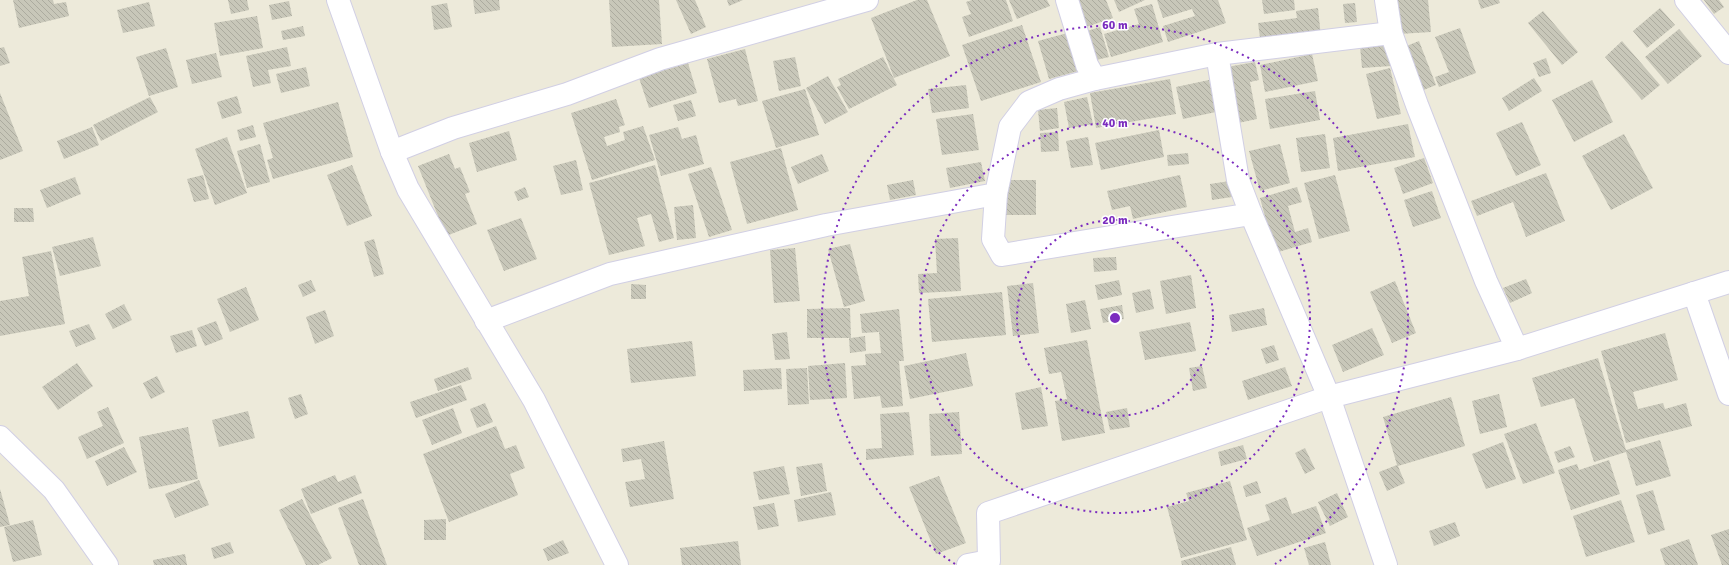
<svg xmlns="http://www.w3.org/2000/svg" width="1729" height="565" viewBox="0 0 1729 565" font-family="Signika,sans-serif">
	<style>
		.building { fill: url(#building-back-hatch) }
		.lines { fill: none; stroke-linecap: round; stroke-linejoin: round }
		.minor-casing { stroke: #d1cfe4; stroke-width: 24 }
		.minor { stroke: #fff; stroke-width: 22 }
		.ring { fill: none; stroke: #7b2cbf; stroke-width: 2; stroke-dasharray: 2 4 }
		.centre { fill: #7b2cbf; stroke: #fff; stroke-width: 2 }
		.ring-label { font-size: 12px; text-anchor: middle; font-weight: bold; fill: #7b2cbf; stroke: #fff; stroke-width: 3; stroke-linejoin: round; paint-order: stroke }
	</style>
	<defs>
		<pattern id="building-back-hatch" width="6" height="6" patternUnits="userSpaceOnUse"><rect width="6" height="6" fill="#c8c7b9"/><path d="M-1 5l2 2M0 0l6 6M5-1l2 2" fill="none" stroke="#acab9f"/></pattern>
	</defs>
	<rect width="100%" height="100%" fill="#edeada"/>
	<g class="building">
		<polygon points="13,0 53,0 54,4 66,2 69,16 19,28"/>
		<polygon points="228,0 247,0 249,10 231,14"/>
		<polygon points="473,0 499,0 500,10 475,14"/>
		<polygon points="609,0 659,0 662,44 612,47"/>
		<polygon points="676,0 695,0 706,27 691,34"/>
		<polygon points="727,0 743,0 729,6"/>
		<polygon points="917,0 927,0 950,56 894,78 871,18"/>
		<polygon points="972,0 1006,0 1013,21 969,37 962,17 971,14 966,2"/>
		<polygon points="1009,0 1047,0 1050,6 1017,19"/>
		<polygon points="1076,0 1106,0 1113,18 1086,27"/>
		<polygon points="1114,0 1145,0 1119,12"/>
		<polygon points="1157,0 1218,0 1226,23 1168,42 1163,26 1195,16 1192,9 1163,18"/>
		<polygon points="1262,0 1294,0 1295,10 1264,14"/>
		<polygon points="1396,0 1428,0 1431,32 1399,34"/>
		<polygon points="1478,0 1499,0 1500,3 1481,9"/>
		<polygon points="1704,0 1719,0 1724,7 1714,14"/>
		<polygon points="289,1 292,16 272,20 269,5"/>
		<polygon points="149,2 155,26 123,33 117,10"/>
		<polygon points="447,3 452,27 434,30 431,6"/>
		<polygon points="1355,3 1357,22 1345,23 1343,4"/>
		<polygon points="1152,4 1163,42 1111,57 1104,34 1139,24 1134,9"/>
		<polygon points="1318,8 1321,37 1261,45 1258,23 1297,18 1296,11"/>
		<polygon points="1660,8 1675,25 1647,48 1633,31"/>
		<polygon points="1543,11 1578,52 1562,65 1528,23"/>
		<polygon points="257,16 263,48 220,56 214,23"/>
		<polygon points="1022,25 1041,82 981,101 962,45"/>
		<polygon points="303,26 305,36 283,40 281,31"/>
		<polygon points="1100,27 1109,57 1092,61 1084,32"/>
		<polygon points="1460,28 1476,73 1439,87 1435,77 1449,72 1435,37"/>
		<polygon points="1679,29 1702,56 1668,84 1645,57"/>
		<polygon points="1071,32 1082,70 1049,79 1038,41"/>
		<polygon points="1419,41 1436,85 1421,91 1404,47"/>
		<polygon points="1622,41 1660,85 1642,100 1605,57"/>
		<polygon points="1389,43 1391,66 1362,68 1360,46"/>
		<polygon points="4,47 10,63 0,66 0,48"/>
		<polygon points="287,47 291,66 268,70 271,83 253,87 246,56"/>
		<polygon points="166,48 178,87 149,96 136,57"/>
		<polygon points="745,49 758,101 738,106 736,99 719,103 707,59"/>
		<polygon points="216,53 222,77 192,84 186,60"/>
		<polygon points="1312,54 1318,81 1265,92 1260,65"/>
		<polygon points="795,57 801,86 779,91 773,61"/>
		<polygon points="883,57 897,85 849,109 837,87 841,85 838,79"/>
		<polygon points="1546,58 1551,73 1539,77 1533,63"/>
		<polygon points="1255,62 1259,80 1250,82 1257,119 1238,123 1227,67"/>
		<polygon points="688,63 697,93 649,108 639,78"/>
		<polygon points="306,67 310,86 281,93 276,74"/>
		<polygon points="1390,68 1401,114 1377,119 1366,74"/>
		<polygon points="828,76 848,112 825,124 806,88"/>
		<polygon points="1534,78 1542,91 1509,111 1502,98"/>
		<polygon points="1170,79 1176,114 1096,128 1090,93"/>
		<polygon points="1209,80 1216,112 1183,119 1176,87"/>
		<polygon points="1592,80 1613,122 1574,142 1552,100"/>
		<polygon points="966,85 969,108 932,113 928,89"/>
		<polygon points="805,89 819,135 776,148 762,101"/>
		<polygon points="1315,91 1320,120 1270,129 1265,99"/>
		<polygon points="0,93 23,151 0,160"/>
		<polygon points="237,96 242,113 222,119 217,102"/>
		<polygon points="150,97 158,112 101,141 93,125"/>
		<polygon points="1087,97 1093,124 1069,128 1064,102"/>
		<polygon points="616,99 625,125 619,127 620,132 604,137 607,146 625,140 623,132 643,126 655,160 592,180 571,113"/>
		<polygon points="691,100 696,116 678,121 673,105"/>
		<polygon points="338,102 353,157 273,179 267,160 273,158 263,123"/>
		<polygon points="1057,108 1059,128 1040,131 1038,110"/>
		<polygon points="973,114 979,150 942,155 936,119"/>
		<polygon points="1522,122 1541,165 1516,176 1496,133"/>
		<polygon points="1408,124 1415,157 1338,171 1333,138"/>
		<polygon points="253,125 256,137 240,141 237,130"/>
		<polygon points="92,127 99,145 64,159 57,141"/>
		<polygon points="678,127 682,139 696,135 704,164 661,176 649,135"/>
		<polygon points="1159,130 1164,157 1101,170 1095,143"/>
		<polygon points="509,131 517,160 477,172 469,143"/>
		<polygon points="1058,132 1059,151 1041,152 1040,133"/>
		<polygon points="1325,134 1330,168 1301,172 1296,138"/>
		<polygon points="1624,134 1653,188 1611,210 1582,156"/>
		<polygon points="227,137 247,193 215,205 195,149"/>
		<polygon points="1088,137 1093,165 1071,168 1066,141"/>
		<polygon points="260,144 270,182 247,188 237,151"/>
		<polygon points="1280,144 1290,183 1260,191 1249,151"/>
		<polygon points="781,148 798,210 747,224 730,162"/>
		<polygon points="1188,153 1189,164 1168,166 1167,155"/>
		<polygon points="449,154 455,169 460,167 470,192 465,194 477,224 446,236 418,166"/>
		<polygon points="822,154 829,171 798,184 791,167"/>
		<polygon points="1424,158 1433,183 1403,194 1394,168"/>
		<polygon points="576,160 583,190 561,195 553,166"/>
		<polygon points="981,162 985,181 950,188 946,168"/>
		<polygon points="352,165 372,216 347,226 327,175"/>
		<polygon points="655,165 674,238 659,242 651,214 637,218 645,246 609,255 589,183"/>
		<polygon points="711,167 732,230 709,237 688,174"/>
		<polygon points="1546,173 1565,221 1526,237 1513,202 1477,216 1471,201"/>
		<polygon points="203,175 209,199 194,202 187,179"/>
		<polygon points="1180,175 1187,207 1133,219 1130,206 1112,210 1107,191"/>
		<polygon points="1335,175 1350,231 1319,239 1304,183"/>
		<polygon points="75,177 81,194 47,208 40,190"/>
		<polygon points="913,180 916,195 890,200 887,185"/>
		<polygon points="1005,180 1036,180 1036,215 1004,215"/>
		<polygon points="1230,181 1232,197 1212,200 1210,184"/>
		<polygon points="525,187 529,197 518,201 514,192"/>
		<polygon points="1297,187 1302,202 1288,206 1295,232 1308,228 1312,242 1275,253 1260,198"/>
		<polygon points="1432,191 1441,218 1413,227 1404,200"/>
		<polygon points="693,205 696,238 677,240 674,207"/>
		<polygon points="14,208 33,208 34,222 14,222"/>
		<polygon points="521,218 537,259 504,271 487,230"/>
		<polygon points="93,237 101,266 60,276 52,247"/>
		<polygon points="958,238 961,291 919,293 918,274 937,273 935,239"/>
		<polygon points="374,239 384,274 374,277 364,242"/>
		<polygon points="850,244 865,301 844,307 828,249"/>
		<polygon points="795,248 800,301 774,303 770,250"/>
		<polygon points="51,251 65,324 0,336 0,301 29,296 22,257"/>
		<polygon points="1116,257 1117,270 1094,272 1093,258"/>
		<polygon points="1191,275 1196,308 1166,314 1160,281"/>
		<polygon points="1526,279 1532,293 1510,303 1503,288"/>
		<polygon points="311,280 316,291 303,297 298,285"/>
		<polygon points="1119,280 1122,295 1098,300 1095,285"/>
		<polygon points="1395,281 1416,333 1392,343 1370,292"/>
		<polygon points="1033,283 1039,333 1013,336 1007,286"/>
		<polygon points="631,284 646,285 646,299 631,299"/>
		<polygon points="246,287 259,320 230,332 217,299"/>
		<polygon points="1150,289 1154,309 1136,313 1132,293"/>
		<polygon points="1002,292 1006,335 932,342 928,299"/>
		<polygon points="1085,300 1091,329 1071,333 1066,304"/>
		<polygon points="124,304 132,320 113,329 105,314"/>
		<polygon points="1122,305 1124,319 1103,323 1100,309"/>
		<polygon points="850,308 851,338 865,336 866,351 850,353 849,338 807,338 807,309"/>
		<polygon points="1264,308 1267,325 1232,332 1229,315"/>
		<polygon points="899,309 904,361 899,361 903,406 882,408 880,396 854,399 851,366 866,365 865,354 881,353 879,332 862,333 860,314"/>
		<polygon points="325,310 334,336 315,344 306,317"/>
		<polygon points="216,321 223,339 205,346 197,328"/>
		<polygon points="1190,322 1196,351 1145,360 1139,332"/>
		<polygon points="89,324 96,339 76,347 69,331"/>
		<polygon points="1372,328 1384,355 1343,372 1332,345"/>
		<polygon points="192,330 197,346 176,353 170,336"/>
		<polygon points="787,332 790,359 775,360 772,334"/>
		<polygon points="1665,333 1678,380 1633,392 1638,409 1663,403 1665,409 1686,403 1692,426 1626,443 1601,351"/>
		<polygon points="1087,340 1105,433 1062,441 1055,401 1067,399 1061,372 1049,374 1044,348"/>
		<polygon points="692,341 696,376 631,383 627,349"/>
		<polygon points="1274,345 1279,360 1266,364 1261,349"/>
		<polygon points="966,353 973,386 910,399 904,366"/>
		<polygon points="1598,358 1626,450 1660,440 1671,476 1636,486 1626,452 1594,462 1574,398 1541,407 1532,378"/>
		<polygon points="77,363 93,386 58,410 42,387"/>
		<polygon points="845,363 847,398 810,400 808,366"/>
		<polygon points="1202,366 1207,388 1193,391 1189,368"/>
		<polygon points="468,367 472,379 438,391 434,379"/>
		<polygon points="1285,367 1292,386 1248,400 1242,381"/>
		<polygon points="781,368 782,389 744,391 743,370"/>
		<polygon points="807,368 809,404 788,405 786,369"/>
		<polygon points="157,376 165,392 151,399 143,383"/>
		<polygon points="461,385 467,400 416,418 410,402"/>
		<polygon points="1041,387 1048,426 1022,430 1015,393"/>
		<polygon points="301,394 308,414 295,419 288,398"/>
		<polygon points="1499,394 1507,427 1480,434 1472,401"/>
		<polygon points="1451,397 1465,446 1398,466 1405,483 1387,491 1379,472 1397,465 1383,417"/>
		<polygon points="485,403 493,422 477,428 470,409"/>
		<polygon points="108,407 124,443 87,459 78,437 103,426 97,412"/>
		<polygon points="453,408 462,433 432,445 422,420"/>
		<polygon points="1127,408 1130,427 1110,430 1106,412"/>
		<polygon points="248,411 255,438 219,447 212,420"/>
		<polygon points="909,412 914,455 866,460 866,449 882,448 880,414"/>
		<polygon points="959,412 962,454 931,456 929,414"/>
		<polygon points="1536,423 1555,473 1523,484 1504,434"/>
		<polygon points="496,426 505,449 516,445 525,468 510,474 518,495 449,522 423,454"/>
		<polygon points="188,427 198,479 149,489 139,437"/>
		<polygon points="664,441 674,499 630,507 625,482 645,479 641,459 623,462 621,449"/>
		<polygon points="1503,442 1516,479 1486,489 1472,454"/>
		<polygon points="1243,445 1247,459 1221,466 1218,452"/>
		<polygon points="1570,446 1575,457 1558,463 1554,452"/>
		<polygon points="124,447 137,472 107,486 95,461"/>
		<polygon points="1305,448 1315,469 1305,474 1295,453"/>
		<polygon points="1609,460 1620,494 1571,510 1558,470 1577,464 1579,470"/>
		<polygon points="822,463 827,491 801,496 796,467"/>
		<polygon points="784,466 790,494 759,500 753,472"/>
		<polygon points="335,475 338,482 355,475 362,493 311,514 301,489"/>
		<polygon points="939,476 966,543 936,554 909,487"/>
		<polygon points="199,480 209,505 175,518 165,494"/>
		<polygon points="1230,481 1247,540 1181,558 1167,507 1189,501 1186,493"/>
		<polygon points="1257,481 1261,493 1246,497 1243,486"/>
		<polygon points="0,489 10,525 0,527"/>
		<polygon points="1653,490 1665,530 1648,535 1636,495"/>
		<polygon points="831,492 836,515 798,522 794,500"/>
		<polygon points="1337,493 1348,517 1330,526 1318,502"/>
		<polygon points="1286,497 1292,514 1316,506 1326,533 1257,556 1247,528 1270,520 1265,505"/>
		<polygon points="302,499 332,558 318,565 306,565 279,510"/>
		<polygon points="363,499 387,565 359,565 338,508"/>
		<polygon points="1621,500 1635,542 1586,557 1573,516"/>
		<polygon points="774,503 779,526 758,530 753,507"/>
		<polygon points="446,519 446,540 424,540 424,520"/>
		<polygon points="33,520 42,555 13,562 4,527"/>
		<polygon points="1455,522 1460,536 1434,546 1429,531"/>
		<polygon points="1729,529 1729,565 1722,565 1711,535"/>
		<polygon points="1689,539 1698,565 1665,565 1660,549"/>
		<polygon points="563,540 569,553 548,561 543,549"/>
		<polygon points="738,541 741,565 682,565 680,548"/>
		<polygon points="230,542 234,553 214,559 211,548"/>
		<polygon points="1325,542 1331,565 1309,565 1304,548"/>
		<polygon points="1231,547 1236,565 1182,565 1181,561"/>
		<polygon points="185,554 187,565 154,565 153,560"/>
	</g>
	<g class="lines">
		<defs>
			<g id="minor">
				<polyline points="338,0 392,152 408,189 534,400 617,565"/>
				<polyline points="1067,0 1087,65 1095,79"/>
				<polyline points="1386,0 1391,33 1417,105 1486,281 1517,349"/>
				<polyline points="1686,0 1729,53"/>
				<polyline points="1217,54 1238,180 1251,214 1329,397 1386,565"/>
				<polyline points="392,152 453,128 567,94 660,59 867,0"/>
				<polyline points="996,194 993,239 1002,255 1251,214"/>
				<polyline points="1694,293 1729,394"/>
				<polyline points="486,321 610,274 826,225 996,194 1010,127 1029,102 1059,89 1095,79 1217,54 1391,33"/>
				<polyline points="0,437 54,490 107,565"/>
				<polyline points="968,565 989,561 988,513 1329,397 1517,349 1729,282"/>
			</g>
		</defs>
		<use href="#minor" class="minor-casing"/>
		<use href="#minor" class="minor"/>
	</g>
	<g class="ring">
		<circle cx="1115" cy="318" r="98"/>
		<circle cx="1115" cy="318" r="195"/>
		<path d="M955 564A293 293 0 1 1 1275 564"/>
	</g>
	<circle cx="1115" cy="318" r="6" class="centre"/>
	<g class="ring-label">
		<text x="1115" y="29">60 m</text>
		<text x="1115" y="127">40 m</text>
		<text x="1115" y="224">20 m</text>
	</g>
</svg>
